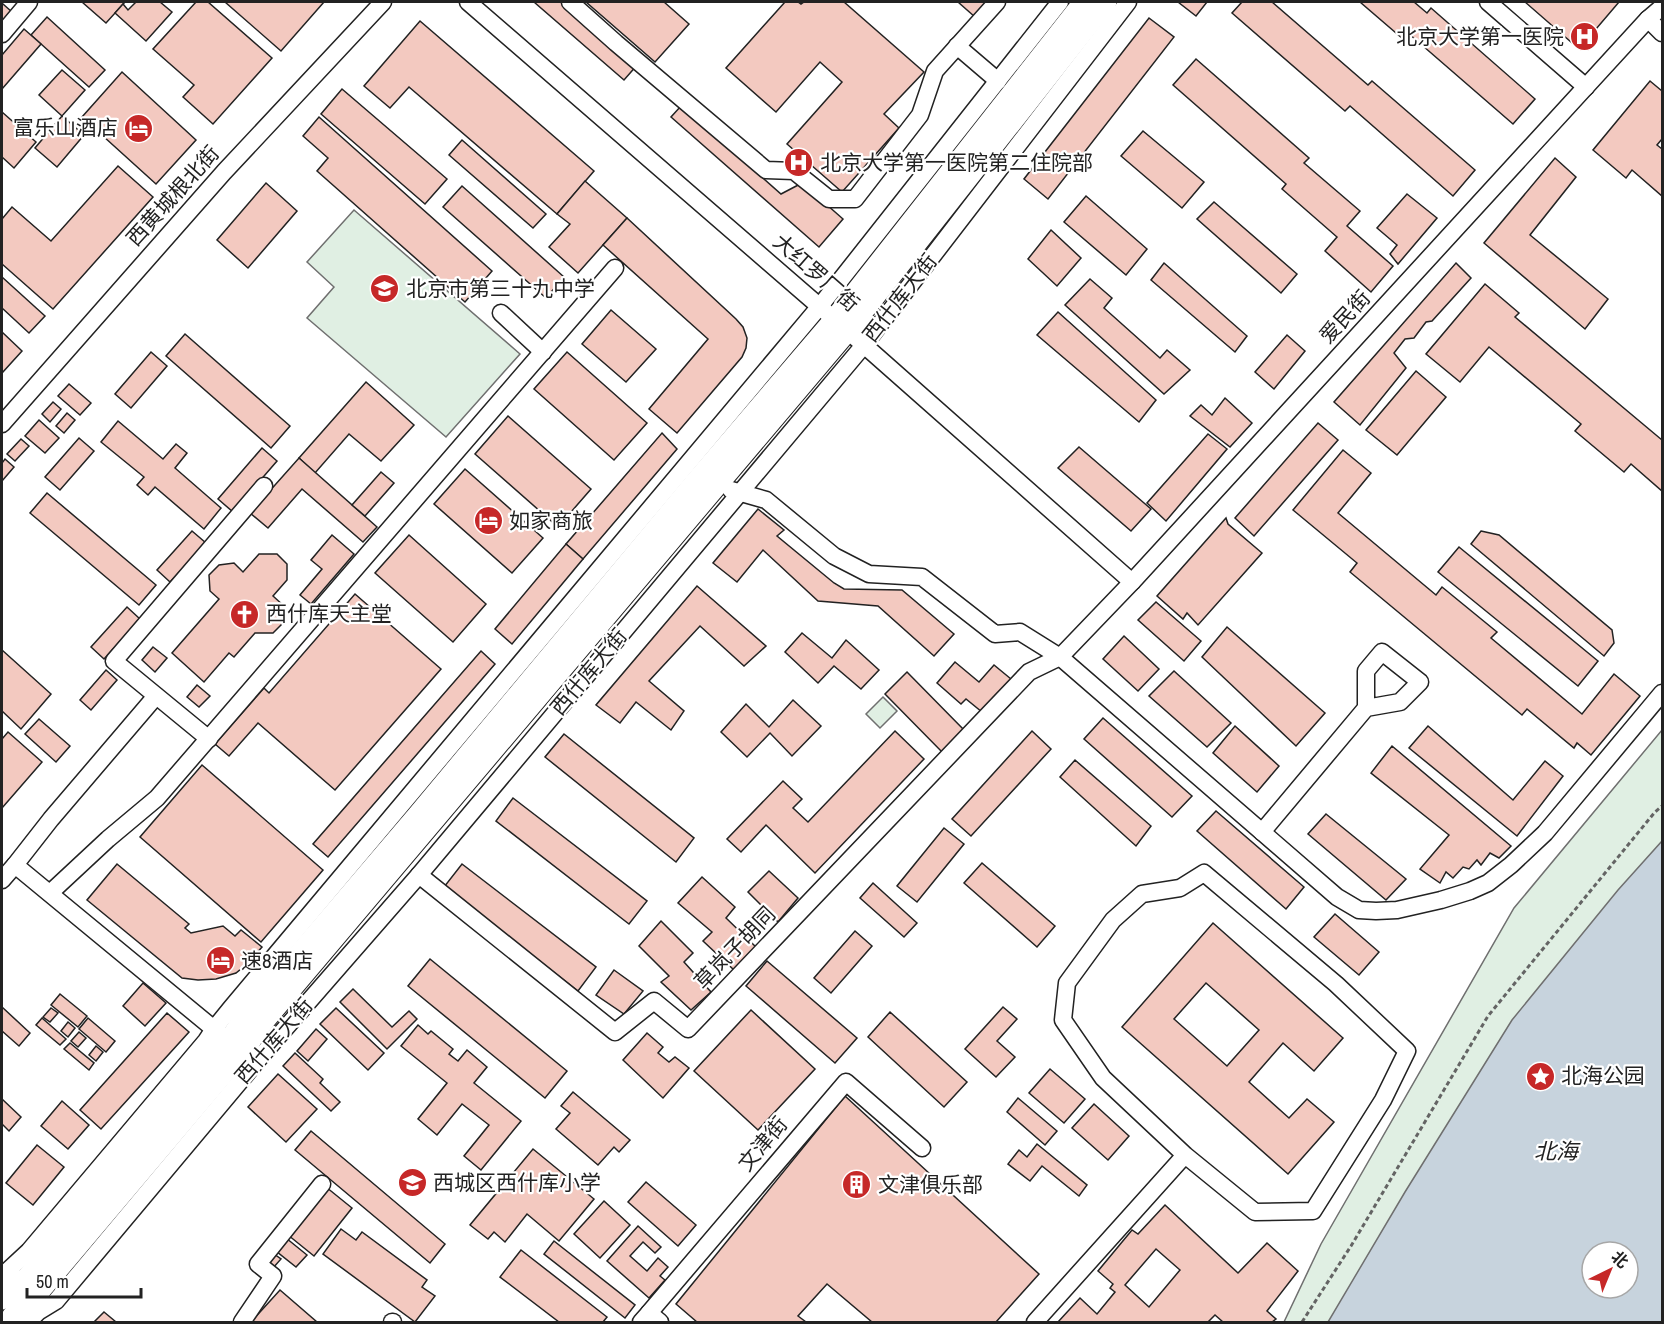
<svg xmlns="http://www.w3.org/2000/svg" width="1664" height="1324" viewBox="0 0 1664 1324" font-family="'Archivo Narrow','Noto Sans SC',sans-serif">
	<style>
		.green { fill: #e0efe3; stroke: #6f6f6f; stroke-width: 1.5; fill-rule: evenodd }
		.water { fill: #c7d3dd; stroke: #6f6f6f; stroke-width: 1.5; fill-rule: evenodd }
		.building { fill: #f3c9c0; stroke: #222; stroke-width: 1.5; fill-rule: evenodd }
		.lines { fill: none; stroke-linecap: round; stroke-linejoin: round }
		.minor-casing { stroke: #222; stroke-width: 19 }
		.major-casing { stroke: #222; stroke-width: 23 }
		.path { stroke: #646464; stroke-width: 3; stroke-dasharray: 4.5 3; stroke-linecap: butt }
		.minor { stroke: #fff; stroke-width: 16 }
		.major { stroke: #fff; stroke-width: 21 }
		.labels { text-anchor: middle; stroke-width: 4.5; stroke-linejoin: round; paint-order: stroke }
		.poi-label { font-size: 21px; fill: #222; stroke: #fff; text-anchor: start }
		.street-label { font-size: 21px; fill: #222; stroke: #fff }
		.water-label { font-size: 22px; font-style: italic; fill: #222; stroke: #fff }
	</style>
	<rect width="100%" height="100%" fill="#fff"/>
	<g class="green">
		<polygon points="354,210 520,354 446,437 307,318 334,287 307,262"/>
		<polygon points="883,697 897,711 880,728 866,714"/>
		<path d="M1662,730V1322H1284L1321,1244L1514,908ZM1592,1252H1628V1288H1592Z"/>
	</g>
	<path class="water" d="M1662,841V1322H1328L1405,1192L1512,1020L1618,890ZM1592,1252H1628V1288H1592Z"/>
	<g class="building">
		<polygon points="82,2 125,2 106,23"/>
		<polygon points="136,2 160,2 172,12 146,41 115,13 123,4 128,10"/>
		<polygon points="196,2 208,2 272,58 213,124 183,97 194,85 153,49"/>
		<polygon points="225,2 324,2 281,51"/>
		<polygon points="534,2 566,2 638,64 624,80"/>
		<polygon points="586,2 664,2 689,24 655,62"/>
		<polygon points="785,2 798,2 801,4 804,2 844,2 924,72 884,114 899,128 842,192 787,144 842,82 820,62 776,112 726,68"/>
		<polygon points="958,2 988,2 975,17"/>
		<polygon points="1178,2 1207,2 1196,16"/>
		<polygon points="1242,2 1272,2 1368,85 1372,81 1475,170 1453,196 1350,106 1345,111 1232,13"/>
		<polygon points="1360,2 1414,2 1427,13 1431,8 1535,99 1513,124 1408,33 1403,39"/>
		<polygon points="1525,2 1619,2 1579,49"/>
		<polygon points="3,4 12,12 2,24 2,5"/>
		<polygon points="47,17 105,70 89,87 31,35"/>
		<polygon points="1149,18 1174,37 1048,199 1024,179"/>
		<polygon points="420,21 594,171 557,214 409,87 390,108 364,86"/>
		<polygon points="24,29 41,44 2,89 2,55"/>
		<polygon points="1196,59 1309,158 1304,163 1360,211 1347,226 1393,266 1371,292 1325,251 1337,237 1282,189 1286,184 1173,85"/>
		<polygon points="62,70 85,90 62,116 39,95"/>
		<polygon points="122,72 196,140 156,184 82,117"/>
		<polygon points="1650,81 1662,91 1662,139 1657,145 1662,149 1662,196 1632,170 1626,178 1593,150"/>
		<polygon points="342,89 447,179 425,204 321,114"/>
		<polygon points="681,106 781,194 802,183 843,219 819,247 671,117"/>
		<polygon points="2,112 36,142 14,168 2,157"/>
		<polygon points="62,116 84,135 57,167 35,148"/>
		<polygon points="319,117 492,271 465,302 317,171 328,158 303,136"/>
		<polygon points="1143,131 1204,182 1182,208 1121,156"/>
		<polygon points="462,140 546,214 533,228 449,155"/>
		<polygon points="1555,158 1576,177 1530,235 1608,299 1585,329 1484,243"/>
		<polygon points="118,166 153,197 53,309 2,264 2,219 12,207 51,241"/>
		<polygon points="585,181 627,218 578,273 549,247 570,224 557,214"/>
		<polygon points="266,183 297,211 248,268 217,240"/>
		<polygon points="462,186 564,277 546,298 443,207"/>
		<polygon points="1407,194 1437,218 1398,264 1390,254 1397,245 1377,228"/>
		<polygon points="1086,196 1147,249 1126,275 1064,222"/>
		<polygon points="1214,202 1297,274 1281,293 1197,219"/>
		<polygon points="627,218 736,319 743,327 747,338 746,348 742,357 677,433 649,409 708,339 603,245"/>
		<polygon points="1051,230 1081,258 1057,286 1028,259"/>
		<polygon points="1164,263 1247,336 1235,352 1151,280"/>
		<polygon points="1456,263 1471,278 1432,321 1426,322 1414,338 1405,339 1394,353 1406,368 1360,425 1334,402"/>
		<polygon points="2,277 45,316 29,333 2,308"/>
		<polygon points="1090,279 1112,298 1104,308 1160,358 1167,350 1190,370 1164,394 1065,305"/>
		<polygon points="1485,284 1519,313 1515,317 1662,440 1662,491 1631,464 1624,472 1575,431 1581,424 1489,347 1460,382 1426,354"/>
		<polygon points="611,310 656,349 626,382 582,344"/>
		<polygon points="1058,312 1156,400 1139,422 1037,335"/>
		<polygon points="2,332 22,351 2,373"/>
		<polygon points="185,334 290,426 271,448 166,356"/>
		<polygon points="1287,335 1305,351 1274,389 1255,372"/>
		<polygon points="151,352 167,366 131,408 115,394"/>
		<polygon points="567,352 647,423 614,460 534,389"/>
		<polygon points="1416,371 1446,397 1397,455 1366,430"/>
		<polygon points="366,382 414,425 381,461 349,434 315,473 299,458"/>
		<polygon points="69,384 91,403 80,415 58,396"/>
		<polygon points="1225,398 1252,423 1230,447 1190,416 1201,405 1212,415"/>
		<polygon points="53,402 61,409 50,422 42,414"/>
		<polygon points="67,413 75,420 64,433 56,426"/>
		<polygon points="508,416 591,489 558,527 475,454"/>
		<polygon points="39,420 59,438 45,453 25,436"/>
		<polygon points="118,421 163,459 176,444 187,453 175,468 221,508 204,529 155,487 148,495 137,485 144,477 101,442"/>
		<polygon points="1318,423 1338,440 1254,536 1235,518"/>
		<polygon points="662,433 677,449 583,559 566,544"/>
		<polygon points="1208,434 1227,449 1166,521 1147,503"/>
		<polygon points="79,438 94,451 60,490 45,477"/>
		<polygon points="21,439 29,446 15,461 7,454"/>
		<polygon points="1079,447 1151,509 1131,531 1058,468"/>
		<polygon points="262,448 277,461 233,512 218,499"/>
		<polygon points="1343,450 1371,473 1338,513 1436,595 1442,587 1497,632 1491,638 1582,714 1614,674 1640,696 1591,755 1577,743 1574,748 1527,709 1522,715 1350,572 1357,563 1293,510"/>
		<polygon points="299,458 377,527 363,542 302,489 268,528 250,513"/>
		<polygon points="5,459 14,467 2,481 2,463"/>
		<polygon points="465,469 543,538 512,573 434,504"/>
		<polygon points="381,472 394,483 365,516 352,505"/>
		<polygon points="47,493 156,585 139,605 30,513"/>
		<polygon points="758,509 784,530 777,536 834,583 844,589 902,590 954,634 934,656 878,606 818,601 763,550 737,582 713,563"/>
		<polygon points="1226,518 1228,524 1262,553 1198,625 1187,613 1183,619 1157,596"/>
		<polygon points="192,531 206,543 170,582 157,570"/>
		<polygon points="1481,531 1499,535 1612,630 1614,643 1604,656 1471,544"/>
		<polygon points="332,535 354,554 311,604 300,595 322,569 311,560"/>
		<polygon points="409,535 486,604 453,642 375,573"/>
		<polygon points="566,544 583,559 512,644 495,629"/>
		<polygon points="1459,547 1598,661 1578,686 1438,572"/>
		<polygon points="259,554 277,554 287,564 287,580 273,596 284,606 284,622 273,633 255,633 234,657 229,653 204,682 172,653 219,599 210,591 209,575 219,565 234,563 243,572"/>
		<polygon points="697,586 766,646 744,666 700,626 649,681 684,711 671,730 636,702 620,723 596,705"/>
		<polygon points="355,594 441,669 335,790 258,723 229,756 215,744 264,688 269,693"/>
		<polygon points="1156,602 1201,641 1184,661 1138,620"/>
		<polygon points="127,607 140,619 104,659 91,647"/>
		<polygon points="1227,627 1325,713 1296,746 1202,657"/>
		<polygon points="802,633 832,658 846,640 879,670 861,689 834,666 818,683 785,652"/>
		<polygon points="1124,636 1159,669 1138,691 1103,659"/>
		<polygon points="153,647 167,658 155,672 142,660"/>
		<polygon points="2,650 51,694 21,729 2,711"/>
		<polygon points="481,651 495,664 328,857 313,844"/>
		<polygon points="955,662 979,682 994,665 1011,679 982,712 966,699 961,704 937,683"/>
		<polygon points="106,670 117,680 91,710 80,700"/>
		<polygon points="1174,671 1231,723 1207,747 1149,696"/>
		<polygon points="907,672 965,731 943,753 885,694"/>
		<polygon points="197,685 210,696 199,707 187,697"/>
		<polygon points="793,700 821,726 792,756 770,733 747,757 721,732 746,704 769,727"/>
		<polygon points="1103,718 1192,796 1172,817 1084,739"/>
		<polygon points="39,719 70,746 56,762 25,734"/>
		<polygon points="1235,726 1279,766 1257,792 1213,753"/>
		<polygon points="1428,726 1513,800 1545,761 1563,776 1517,836 1409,748"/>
		<polygon points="895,731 924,759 815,873 766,825 741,852 727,839 783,781 802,799 793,808 808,822"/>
		<polygon points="1032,731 1051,749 971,836 952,819"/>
		<polygon points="8,732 42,762 2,808 2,739"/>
		<polygon points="564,734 694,838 676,862 545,757"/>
		<polygon points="1392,746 1511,846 1499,858 1490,853 1481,865 1477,860 1469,869 1463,867 1453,878 1446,872 1440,883 1420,869 1449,835 1371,773"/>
		<polygon points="1075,760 1151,826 1136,846 1060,777"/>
		<polygon points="202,765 323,870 261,942 140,837"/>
		<polygon points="513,798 647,901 629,924 496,821"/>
		<polygon points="1216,811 1304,887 1286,909 1197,831"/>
		<polygon points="1326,814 1406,879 1386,900 1308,834"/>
		<polygon points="944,828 964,844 917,902 897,886"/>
		<polygon points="982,863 1055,926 1037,947 964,883"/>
		<polygon points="117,864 189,924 185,928 191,933 223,926 235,936 241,930 262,947 247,964 236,973 216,979 198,980 182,978 87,900"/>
		<polygon points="462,864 596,967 578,991 444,887"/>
		<polygon points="769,871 798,898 778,922 748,892"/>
		<polygon points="702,877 735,907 726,918 757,948 734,970 703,941 712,932 678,903"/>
		<polygon points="873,883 917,923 904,937 860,898"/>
		<polygon points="1335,914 1379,952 1359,975 1314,937"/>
		<polygon points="661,921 693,953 684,962 711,992 691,1010 661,982 669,976 639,946"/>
		<path d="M1213,923L1343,1038L1314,1071L1283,1043L1249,1082L1289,1118L1307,1099L1334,1122L1288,1174L1122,1027ZM1206,983L1259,1030L1227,1066L1174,1019Z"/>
		<polygon points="855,931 872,946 831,993 814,978"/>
		<polygon points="430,959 567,1071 545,1098 408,986"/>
		<polygon points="767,961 857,1038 835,1063 746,986"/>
		<polygon points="614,970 643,991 624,1014 596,995"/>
		<polygon points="143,983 166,1003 145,1026 123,1006"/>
		<polygon points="353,989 392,1027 409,1011 417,1019 387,1049 340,1002"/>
		<polygon points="60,994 87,1016 78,1027 51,1005"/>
		<polygon points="2,1007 30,1033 19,1046 2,1031"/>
		<polygon points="1003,1007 1017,1019 997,1041 1015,1057 996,1077 965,1049"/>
		<polygon points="51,1008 58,1013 50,1022 43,1017"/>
		<polygon points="336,1008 384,1053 368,1070 320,1024"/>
		<polygon points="751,1010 815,1069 758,1130 694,1071"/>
		<polygon points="890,1012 967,1082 944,1107 868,1037"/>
		<polygon points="167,1013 189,1032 101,1129 80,1110"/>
		<polygon points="42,1018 66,1039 60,1045 36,1025"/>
		<polygon points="88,1018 115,1041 106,1052 79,1029"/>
		<polygon points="68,1022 75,1028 68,1037 61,1031"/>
		<polygon points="418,1025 428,1034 431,1031 453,1049 449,1054 458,1061 467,1050 487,1067 474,1083 521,1121 481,1170 464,1156 489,1125 462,1104 437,1135 418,1119 447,1083 401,1046"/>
		<polygon points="316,1029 327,1039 308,1061 297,1051"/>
		<polygon points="79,1032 86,1038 78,1047 71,1041"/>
		<polygon points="647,1033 663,1047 658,1053 669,1062 675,1057 689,1068 663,1098 623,1060"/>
		<polygon points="70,1043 94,1063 89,1070 64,1049"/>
		<polygon points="96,1046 103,1052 96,1061 89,1055"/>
		<polygon points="295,1053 323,1079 320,1083 340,1102 331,1111 283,1066"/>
		<polygon points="1050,1069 1085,1099 1064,1123 1029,1093"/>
		<polygon points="278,1074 317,1109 286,1142 248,1107"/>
		<polygon points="573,1092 630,1140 619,1152 614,1147 598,1165 556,1129 570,1113 561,1106"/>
		<polygon points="845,1096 1039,1274 996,1322 872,1322 827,1284 798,1316 806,1322 697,1322 676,1304"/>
		<polygon points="1018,1098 1057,1131 1045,1145 1007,1112"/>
		<polygon points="2,1099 21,1117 9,1131 2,1124"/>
		<polygon points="62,1101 89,1125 68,1149 41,1126"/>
		<polygon points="1094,1104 1129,1136 1108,1160 1072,1128"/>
		<polygon points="311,1131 445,1244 430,1263 295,1150"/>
		<polygon points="1037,1144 1087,1185 1079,1196 1042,1166 1030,1181 1008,1164 1019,1150 1027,1157"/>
		<polygon points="37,1145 64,1167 33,1205 6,1183"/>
		<polygon points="533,1149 594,1199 559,1241 527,1214 505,1242 494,1232 488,1239 470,1225"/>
		<polygon points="646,1182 696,1225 678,1246 628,1202"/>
		<polygon points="326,1187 352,1208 314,1256 288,1235"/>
		<polygon points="604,1201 630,1225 600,1258 574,1234"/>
		<path d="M1165,1205L1238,1273L1267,1243L1298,1271L1267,1311L1276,1319L1272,1322H1223L1215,1315L1208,1322H1058L1080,1298L1097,1314L1115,1292L1110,1288L1113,1284L1098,1271L1132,1230L1138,1234ZM1156,1249L1180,1270L1149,1307L1125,1285Z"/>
		<polygon points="638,1226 661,1247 655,1253 643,1242 630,1256 647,1271 658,1258 668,1267 660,1276 665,1280 649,1298 607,1261"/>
		<polygon points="341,1229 356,1240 362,1232 427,1280 422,1287 435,1296 415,1322 323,1254"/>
		<polygon points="286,1238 307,1255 296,1267 276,1251"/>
		<polygon points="554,1241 635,1305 625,1318 544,1254"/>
		<polygon points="521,1250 607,1317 603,1322 559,1322 500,1277"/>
		<polygon points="274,1254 281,1259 273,1268 267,1263"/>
		<polygon points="280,1290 317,1322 251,1322"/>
		<polygon points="104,1312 116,1322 94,1322"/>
	</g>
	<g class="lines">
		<defs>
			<g id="minor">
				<polyline points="468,2 864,345 1132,582"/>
				<polyline points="570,2 616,43 766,170 794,171 829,199 855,199 920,115 935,71 997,2"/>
				<polyline points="1488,2 1586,87"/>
				<polyline points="1648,19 1662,33"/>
				<polyline points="2,34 29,2"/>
				<polyline points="957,46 998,81"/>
				<polyline points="501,313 543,352"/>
				<polyline points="2,424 224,172 383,2"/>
				<polyline points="731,490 766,500 834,556 869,574 922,577 995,634 1020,632 1060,657 1337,897 1359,910 1376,911 1397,910 1441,900 1470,891 1488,883 1511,865 1545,833 1662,693"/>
				<polyline points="209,739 114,661 264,486"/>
				<polyline points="1262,832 1366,708 1400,702 1420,682 1382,652 1366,671 1366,708"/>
				<polyline points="15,865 51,819 156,696"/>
				<polyline points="419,875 615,1032 654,1001 688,1029 1029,672 1060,657 1132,582 1648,19 1662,7"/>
				<polyline points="2,880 15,865 220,1034"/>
				<polyline points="50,893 108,839 157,798 615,268"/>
				<polyline points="2,1276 29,1251 206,1041 214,1029 231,1008 820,306 1060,2"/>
				<polyline points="649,1313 846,1082 922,1148"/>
				<polyline points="28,1322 38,1312 56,1301 262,1055 419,875 864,345 1128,2"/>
				<polyline points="242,1322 273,1276 258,1264 322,1184"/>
				<polyline points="392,1322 393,1322"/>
				<polyline points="641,1322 649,1313 660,1322"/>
				<polyline points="1035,1322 1185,1155 1255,1212 1313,1211 1383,1100 1407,1051 1336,984 1204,873 1180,888 1142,894 1113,920 1067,983 1063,1020 1103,1078 1185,1155"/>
			</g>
			<g id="major">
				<polyline points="2,1299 11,1288 27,1278 235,1032 244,1019 418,815 694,484 835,319 1084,2"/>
				<polyline points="12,1317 26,1301 41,1289 249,1043 257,1029 848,330 1106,2"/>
			</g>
		</defs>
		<use href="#minor" class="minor-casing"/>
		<use href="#major" class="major-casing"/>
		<polyline class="path" points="1302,1322 1351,1246 1488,1016 1655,812 1662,806"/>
		<use href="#minor" class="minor"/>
		<use href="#major" class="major"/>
	</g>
	<defs>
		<symbol id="hospital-disc" viewBox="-11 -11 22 22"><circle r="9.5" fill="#c62828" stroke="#fff"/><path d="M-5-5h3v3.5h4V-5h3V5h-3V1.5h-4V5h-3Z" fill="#fff"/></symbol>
		<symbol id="hotel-disc" viewBox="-11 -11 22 22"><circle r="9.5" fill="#c62828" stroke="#fff"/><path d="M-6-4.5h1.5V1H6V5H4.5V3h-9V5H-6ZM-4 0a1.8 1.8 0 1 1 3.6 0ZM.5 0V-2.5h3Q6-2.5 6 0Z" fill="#fff"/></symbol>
		<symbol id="school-disc" viewBox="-11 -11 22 22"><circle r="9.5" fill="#c62828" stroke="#fff"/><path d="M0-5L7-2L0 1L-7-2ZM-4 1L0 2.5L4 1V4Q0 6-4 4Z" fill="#fff"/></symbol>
		<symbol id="church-disc" viewBox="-11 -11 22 22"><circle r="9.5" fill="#c62828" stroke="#fff"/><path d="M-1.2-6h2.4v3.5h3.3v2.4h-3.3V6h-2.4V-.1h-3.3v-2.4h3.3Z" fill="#fff"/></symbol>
		<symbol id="sight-disc" viewBox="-11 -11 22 22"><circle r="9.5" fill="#c62828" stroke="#fff"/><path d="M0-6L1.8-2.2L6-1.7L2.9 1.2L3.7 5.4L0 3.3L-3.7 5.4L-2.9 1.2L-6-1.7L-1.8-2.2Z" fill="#fff"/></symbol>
		<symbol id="building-disc" viewBox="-11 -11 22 22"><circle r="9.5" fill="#c62828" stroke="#fff"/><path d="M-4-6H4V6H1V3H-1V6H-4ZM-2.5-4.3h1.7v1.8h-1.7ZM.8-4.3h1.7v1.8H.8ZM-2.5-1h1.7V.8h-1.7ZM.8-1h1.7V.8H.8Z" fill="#fff"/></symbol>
	</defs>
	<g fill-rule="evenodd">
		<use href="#hospital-disc" x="1568" y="20" width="33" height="33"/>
		<use href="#hotel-disc" x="122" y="112" width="33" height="33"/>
		<use href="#hospital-disc" x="782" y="146" width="33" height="33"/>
		<use href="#school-disc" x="368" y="272" width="33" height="33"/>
		<use href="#hotel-disc" x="472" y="504" width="33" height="33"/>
		<use href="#church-disc" x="228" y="598" width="33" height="33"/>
		<use href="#hotel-disc" x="204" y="944" width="33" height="33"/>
		<use href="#sight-disc" x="1524" y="1060" width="33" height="33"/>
		<use href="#school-disc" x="396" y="1166" width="33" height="33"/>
		<use href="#building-disc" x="840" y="1168" width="33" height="33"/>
	</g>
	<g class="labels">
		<g class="poi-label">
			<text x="1564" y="44" text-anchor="end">北京大学第一医院</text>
			<text x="118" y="135" text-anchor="end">富乐山酒店</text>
			<text x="820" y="170">北京大学第一医院第二住院部</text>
			<text x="406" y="296">北京市第三十九中学</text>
			<text x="509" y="528">如家商旅</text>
			<text x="266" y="621">西什库天主堂</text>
			<text x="241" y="968">速8酒店</text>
			<text x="1561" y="1083">北海公园</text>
			<text x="433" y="1190">西城区西什库小学</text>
			<text x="878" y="1192">文津俱乐部</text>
		</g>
		<g class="street-label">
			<text transform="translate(173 196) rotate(-48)" y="7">西黄城根北街</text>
			<text transform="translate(816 273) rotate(41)" y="7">大红罗厂街</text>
			<text transform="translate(900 298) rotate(-52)" y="7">西什库大街</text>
			<text transform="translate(1345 317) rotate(-47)" y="7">爱民街</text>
			<text transform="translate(589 672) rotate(-50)" y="7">西什库大街</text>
			<text transform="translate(735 948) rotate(-46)" y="7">草岚子胡同</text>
			<text transform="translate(274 1041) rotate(-49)" y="7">西什库大街</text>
			<text transform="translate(763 1144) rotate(-50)" y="7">文津街</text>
		</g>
		<g class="water-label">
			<text x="1556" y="1159">北海</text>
		</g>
	</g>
	<rect width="1664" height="1324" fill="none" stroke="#222222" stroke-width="6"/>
	<g transform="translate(1610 1270) rotate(43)"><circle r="28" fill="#ffffff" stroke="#a7a7a7" stroke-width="1.5"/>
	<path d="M0-4.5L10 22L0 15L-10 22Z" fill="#c62828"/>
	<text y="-9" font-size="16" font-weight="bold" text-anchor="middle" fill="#222222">北</text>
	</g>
	<path d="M27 1288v9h114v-9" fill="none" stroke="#222222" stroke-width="3"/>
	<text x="36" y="1288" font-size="18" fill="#222222" stroke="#ffffff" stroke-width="4.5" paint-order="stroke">50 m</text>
</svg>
